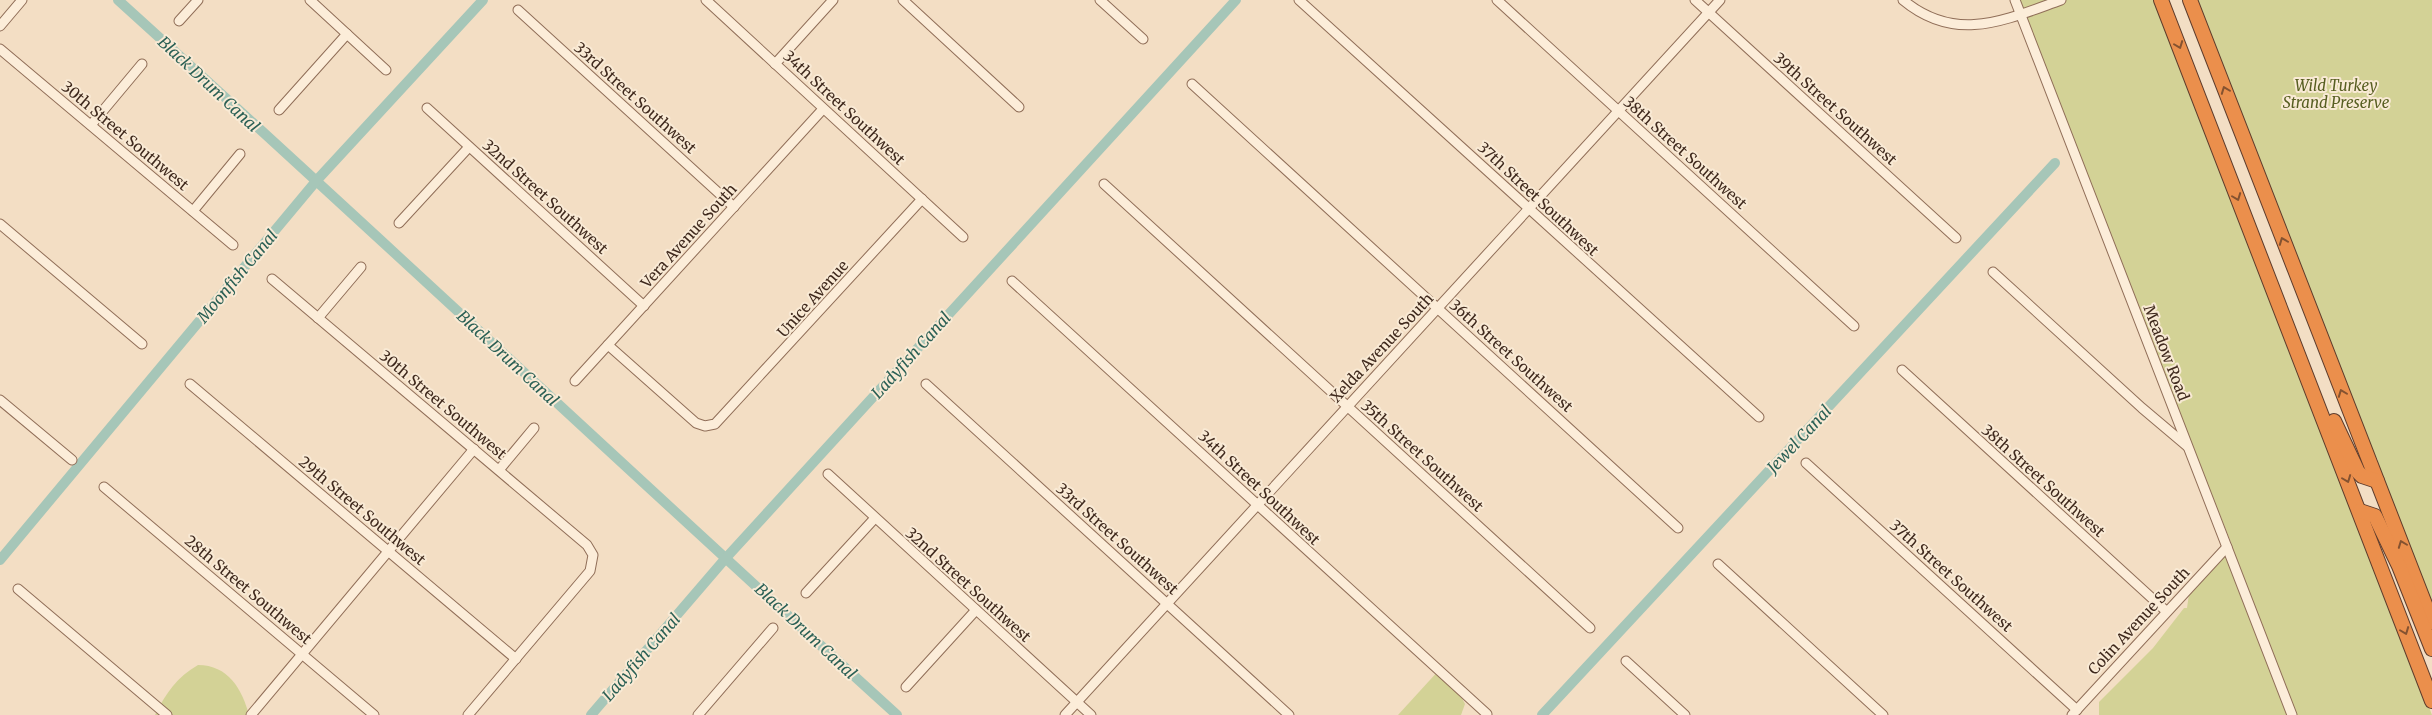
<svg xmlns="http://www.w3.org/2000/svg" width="2432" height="715" viewBox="0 0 2432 715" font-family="Merriweather,serif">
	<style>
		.green { fill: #d3d296 }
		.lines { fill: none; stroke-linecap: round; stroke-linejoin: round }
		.canal { stroke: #a6c6b8; stroke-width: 10 }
		.minor-casing { stroke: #906e58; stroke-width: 11 }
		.highway-casing { stroke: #5e3c2c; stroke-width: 16 }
		.minor { stroke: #fcedd9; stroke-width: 9 }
		.highway { stroke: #eb8f4c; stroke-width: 14 }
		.oneway { stroke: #845230 }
		.labels { text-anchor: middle; stroke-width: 4; stroke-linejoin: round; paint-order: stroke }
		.park-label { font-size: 15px; font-style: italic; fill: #575e21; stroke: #f9ead5 }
		.street-label { font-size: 15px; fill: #3f291d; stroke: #f9ead5 }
		.water-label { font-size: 16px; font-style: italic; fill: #2b6055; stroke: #f9ead5 }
	</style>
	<rect width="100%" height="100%" fill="#f3dec4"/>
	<g class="green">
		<polygon points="2014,0 2155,0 2432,715 2099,715 2099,702 2153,648 2184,608 2187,608 2190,587 2232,545"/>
		<polygon points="2196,0 2432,0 2432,608 2382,481 2383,478 2381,477 2375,462 2378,460 2367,442"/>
		<path d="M198,665C228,665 242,689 249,715H155C166,693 177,677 198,665Z"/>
		<polygon points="1440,669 1452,679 1465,704 1461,715 1398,715"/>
	</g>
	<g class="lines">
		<g class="canal">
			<path d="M118,0C380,237 636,478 897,715"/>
			<polyline points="0,560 317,180 483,0"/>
			<polyline points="591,715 725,559 1236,0"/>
			<polyline points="1542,715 2055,163"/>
		</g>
		<defs>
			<g id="minor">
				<polyline points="310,0 386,70"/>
				<polyline points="706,0 963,237"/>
				<polyline points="903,0 1019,107"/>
				<polyline points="1100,0 1143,39"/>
				<polyline points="1299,0 1759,417"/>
				<polyline points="1497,0 1854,326"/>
				<polyline points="1695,0 1956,238"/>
				<path d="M1903,0C1956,44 2005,20 2061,0"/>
				<polyline points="2015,0 2292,715"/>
				<polyline points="518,10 734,207"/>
				<polyline points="179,21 198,0"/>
				<polyline points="0,26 22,0"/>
				<polyline points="0,49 233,245"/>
				<polyline points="775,64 833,0"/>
				<polyline points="1192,84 1678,528"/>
				<polyline points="427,108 644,306"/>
				<polyline points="279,110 347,34"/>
				<polyline points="91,125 142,64"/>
				<polyline points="1104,184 1590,628"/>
				<polyline points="193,211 240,154"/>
				<polyline points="399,223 469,147"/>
				<polyline points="0,224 142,344"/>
				<polyline points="1993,272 2142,408 2187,446"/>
				<polyline points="272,279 587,545 593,555 590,571 468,715"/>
				<polyline points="1012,281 1487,714"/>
				<polyline points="318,318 361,267"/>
				<polyline points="608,345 696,423 705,426 715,424 922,199"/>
				<polyline points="1902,370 2166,611"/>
				<polyline points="575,381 823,109"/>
				<polyline points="190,384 516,659"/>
				<polyline points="926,384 1289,715"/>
				<polyline points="0,400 72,460"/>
				<polyline points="1806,463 2077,710"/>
				<polyline points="499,470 534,428"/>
				<polyline points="828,474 1091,715"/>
				<polyline points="104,487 374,715"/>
				<polyline points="1718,564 1883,715"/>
				<polyline points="18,589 167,715"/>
				<polyline points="806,593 875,518"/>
				<polyline points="1626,661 1685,715"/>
				<polyline points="906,687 976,610"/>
				<polyline points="251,715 474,449"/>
				<polyline points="698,715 773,628"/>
				<polyline points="1065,715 1720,0"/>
				<polyline points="2072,715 2227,547"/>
			</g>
			<g id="highway">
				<polyline points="2161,0 2432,701"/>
				<polyline points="2190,0 2432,622"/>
				<polyline points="2334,421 2358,472 2362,476 2377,481"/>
				<polyline points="2360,511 2375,516 2399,566 2432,649"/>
			</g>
		</defs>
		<use href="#minor" class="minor-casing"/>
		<use href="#highway" class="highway-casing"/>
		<use href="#minor" class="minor"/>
		<use href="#highway" class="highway"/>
	</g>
	<defs><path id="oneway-chevron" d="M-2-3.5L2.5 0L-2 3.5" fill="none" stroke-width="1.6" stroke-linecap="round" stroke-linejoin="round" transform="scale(1.25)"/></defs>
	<g class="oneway">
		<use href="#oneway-chevron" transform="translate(2179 45) rotate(69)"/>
		<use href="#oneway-chevron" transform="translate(2225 90) rotate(-111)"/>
		<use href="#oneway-chevron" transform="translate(2237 197) rotate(69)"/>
		<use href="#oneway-chevron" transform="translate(2283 241) rotate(-111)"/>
		<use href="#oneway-chevron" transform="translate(2342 393) rotate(-111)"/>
		<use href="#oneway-chevron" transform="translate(2347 479) rotate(69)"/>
		<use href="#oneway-chevron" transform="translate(2402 544) rotate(-111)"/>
		<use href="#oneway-chevron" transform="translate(2405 631) rotate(69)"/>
	</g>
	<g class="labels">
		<g class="park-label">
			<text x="2336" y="91">Wild Turkey<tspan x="2336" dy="17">Strand Preserve</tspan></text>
		</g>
		<g class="street-label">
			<text transform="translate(635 98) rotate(42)" y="5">33rd Street Southwest</text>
			<text transform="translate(844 108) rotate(43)" y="5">34th Street Southwest</text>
			<text transform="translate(1835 109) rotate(42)" y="5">39th Street Southwest</text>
			<text transform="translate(125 136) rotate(40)" y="5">30th Street Southwest</text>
			<text transform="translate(1685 153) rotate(42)" y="5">38th Street Southwest</text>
			<text transform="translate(545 197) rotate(42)" y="5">32nd Street Southwest</text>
			<text transform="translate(1538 199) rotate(43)" y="5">37th Street Southwest</text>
			<text transform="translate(689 236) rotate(-48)" y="5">Vera Avenue South</text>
			<text transform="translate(813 299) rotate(-48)" y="5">Unice Avenue</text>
			<text transform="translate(1382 348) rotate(-47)" y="5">Xelda Avenue South</text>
			<text transform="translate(2166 353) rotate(69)" y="5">Meadow Road</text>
			<text transform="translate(1511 356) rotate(42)" y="5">36th Street Southwest</text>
			<text transform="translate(443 405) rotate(40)" y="5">30th Street Southwest</text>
			<text transform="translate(1422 456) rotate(42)" y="5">35th Street Southwest</text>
			<text transform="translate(2043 481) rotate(42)" y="5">38th Street Southwest</text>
			<text transform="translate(1259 488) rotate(43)" y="5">34th Street Southwest</text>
			<text transform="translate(362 511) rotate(40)" y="5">29th Street Southwest</text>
			<text transform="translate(1117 539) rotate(42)" y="5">33rd Street Southwest</text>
			<text transform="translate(1951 576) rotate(42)" y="5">37th Street Southwest</text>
			<text transform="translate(968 585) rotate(42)" y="5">32nd Street Southwest</text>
			<text transform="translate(248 590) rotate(40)" y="5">28th Street Southwest</text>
			<text transform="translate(2139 621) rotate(-47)" y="5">Colin Avenue South</text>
		</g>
		<g class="water-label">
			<text transform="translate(209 84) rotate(43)" y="6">Black Drum Canal</text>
			<text transform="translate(237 276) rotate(-50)" y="6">Moonfish Canal</text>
			<text transform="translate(911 355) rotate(-48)" y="6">Ladyfish Canal</text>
			<text transform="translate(508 358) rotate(43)" y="6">Black Drum Canal</text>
			<text transform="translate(1799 439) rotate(-47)" y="6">Jewel Canal</text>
			<text transform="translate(806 631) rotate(43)" y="6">Black Drum Canal</text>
			<text transform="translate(641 657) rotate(-49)" y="6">Ladyfish Canal</text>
		</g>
	</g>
</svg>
